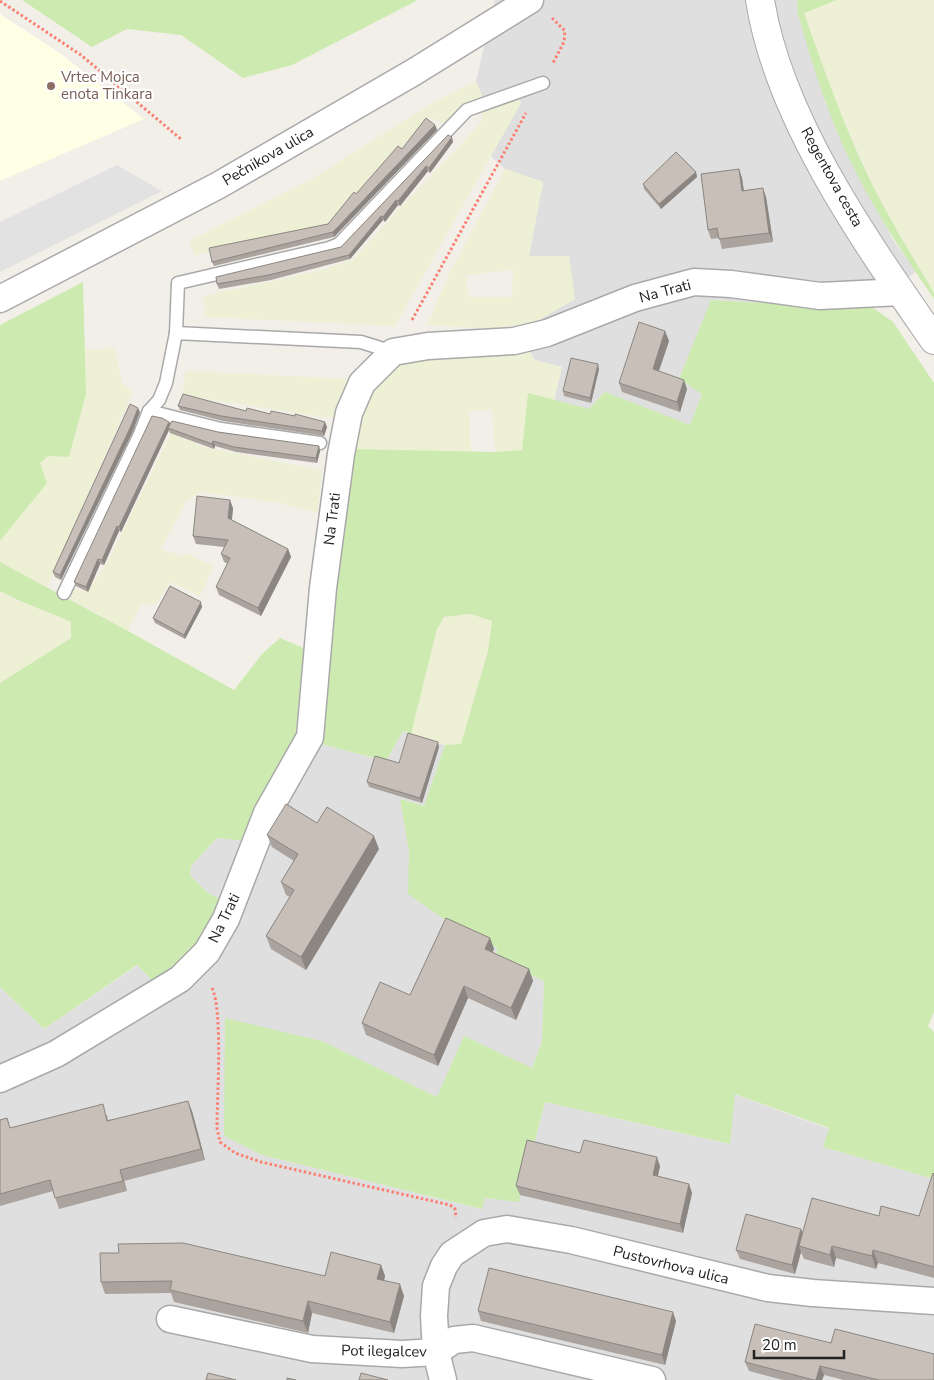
<svg xmlns="http://www.w3.org/2000/svg" width="934" height="1380" viewBox="0 0 934 1380" font-family="'Nunito Sans',sans-serif">
	<style>
		.residential { fill: #e0dfdf }
		.education { fill: #ffffe5 }
		.farmland { fill: #eef0d5; fill-rule: evenodd }
		.grass { fill: #cdebb0 }
		.parking { fill: #e2e2e2 }
		.lines { fill: none; stroke-linecap: round; stroke-linejoin: round }
		.service-casing { stroke: #a9a9a9; stroke-width: 15 }
		.minor-casing { stroke: #a9a9a9; stroke-width: 29 }
		.tertiary-casing { stroke: #a9a9a9; stroke-width: 30 }
		.path { stroke: #fa8072; stroke-width: 3; stroke-dasharray: 2.5 2.5; stroke-linecap: butt }
		.service { stroke: #fff; stroke-width: 12 }
		.minor { stroke: #fff; stroke-width: 26 }
		.tertiary { stroke: #fff; stroke-width: 28 }
		.wall { fill: #aba49e }
		.shaded-wall { fill: #8b8681 }
		.building { fill: #c7bfb8; stroke: #8b8681 }
		.education-dot { fill: #8d6e63; stroke: #fff; stroke-width: 2 }
		.labels { text-anchor: middle; stroke-width: 4.5; stroke-linejoin: round; paint-order: stroke }
		.education-label { font-size: 15px; fill: #785e54; stroke: #fff; text-anchor: start }
		.street-label { font-size: 15px; fill: #222; stroke: #fff }
	</style>
	<rect width="100%" height="100%" fill="#f2efe9"/>
	<g class="residential">
		<polygon points="495,0 797,0 798,15 826,104 892,238 916,272 868,304 783,304 711,300 702,394 690,425 605,393 589,409 554,400 562,367 535,360 529,350 532,324 568,256 529,256 543,182 505,169 491,156 521,102 518,98 487,109 476,81"/>
		<polygon points="403,731 445,745 424,806 401,799 409,851 410,871 461,931 497,948 496,959 544,981 542,1041 532,1068 437,1097 326,1045 225,1136 262,1155 481,1209 484,1198 519,1201 545,1102 729,1144 734,1094 829,1129 824,1147 934,1179 934,1380 0,1380 0,987 44,1029 138,965 155,983 223,901 208,893 190,875 191,866 217,838 321,744 386,761"/>
	</g>
	<polygon class="education" points="0,14 61,54 144,119 0,181"/>
	<g class="farmland">
		<polygon points="837,0 934,0 934,293 884,207 854,144 825,75 804,13"/>
		<polygon points="476,81 483,99 446,125 430,117 329,224 195,255 189,241 312,179 429,105"/>
		<polygon points="518,98 521,103 395,326 205,317 204,296 322,270 354,259 396,212 457,149 482,120 483,111"/>
		<path d="M505,169L543,182L529,256H569L575,299L532,324L486,329L427,325L449,274ZM513,270L512,297H468L466,275Z"/>
		<polygon points="115,348 122,383 133,392 47,587 0,562 0,541 47,483 39,463 48,456 69,457 86,394 85,350"/>
		<polygon points="529,350 535,360 562,367 554,400 528,393 522,450 495,452 492,409 469,412 471,452 352,449 358,415 376,384 390,368 411,356"/>
		<polygon points="186,371 354,379 336,419 182,395"/>
		<polygon points="175,425 197,431 197,445 204,447 322,470 318,513 275,502 201,492 187,500 161,549 181,556 187,554 214,566 200,596 170,582 156,605 142,603 128,631 69,598 73,588 88,592 108,561"/>
		<polygon points="0,591 18,601 40,607 71,622 71,638 0,683"/>
		<polygon points="471,614 492,621 488,651 461,744 445,745 411,734 437,629 444,617"/>
	</g>
	<g class="grass">
		<polygon points="22,0 418,0 292,65 243,78 181,35 127,29 92,47"/>
		<path d="M797,0H837L804,13C827,79 851,146 884,207C900,237 918,265 934,293V299C892,238 850,173 826,103C815,74 807,44 798,15Z"/>
		<polygon points="83,282 86,394 69,457 48,456 40,463 47,483 0,541 0,325"/>
		<polygon points="711,300 783,304 868,304 893,322 934,383 934,1012 928,1026 934,1032 934,1179 823,1147 829,1128 735,1094 730,1144 545,1102 519,1202 485,1198 482,1209 262,1155 224,1136 225,1018 322,1041 437,1097 464,1036 532,1068 542,1041 544,981 496,959 497,948 461,931 408,894 409,851 400,799 424,806 445,745 461,744 488,651 492,621 471,614 444,617 437,629 411,734 403,731 386,761 321,744 339,534 352,449 495,452 522,450 528,393 589,409 605,392 690,425 702,394 679,379"/>
		<path d="M0,562L128,631L234,690L262,654L280,638L306,649L305,717L246,841L217,838L191,866L190,875L208,893L224,901L193,952L156,984L137,965L44,1029L0,987V683L71,638V622C48,611 23,604 0,591Z"/>
	</g>
	<polygon class="parking" points="117,165 162,191 0,272 0,222"/>
	<g class="lines">
		<defs>
			<g id="service">
				<polyline points="176,333 178,283 329,248 339,244 467,110 543,83"/>
				<polyline points="149,411 221,429 320,443"/>
				<polyline points="64,593 140,434 149,411 159,400 166,383 176,333 361,342 393,352"/>
			</g>
			<g id="minor">
				<polyline points="0,299 219,185 414,72 530,0"/>
				<polyline points="0,1079 56,1054 180,979 207,952 226,919 267,813 310,737 323,588 341,454 349,413 362,383 393,352 428,346 514,341 547,333 635,298 694,282 731,284 820,296 901,292"/>
				<polyline points="170,1319 312,1349 402,1354 436,1352 454,1340 473,1338 652,1380"/>
				<polyline points="443,1380 436,1352 434,1316 436,1286 444,1266 452,1254 484,1233 507,1229 571,1240 768,1288 813,1293 934,1301"/>
			</g>
			<path id="tertiary" d="M760,0C779,120 866,242 934,340"/>
		</defs>
		<use href="#service" class="service-casing"/>
		<use href="#minor" class="minor-casing"/>
		<use href="#tertiary" class="tertiary-casing"/>
		<g class="path">
			<polyline points="0,1 81,55 182,140"/>
			<polyline points="552,18 565,31 564,42 553,63"/>
			<polyline points="412,320 526,113"/>
			<path d="M212,988C223,1010 217,1098 217,1128L220,1142L235,1153L261,1162L450,1205L455,1209L456,1218"/>
		</g>
		<use href="#service" class="service"/>
		<use href="#minor" class="minor"/>
		<use href="#tertiary" class="tertiary"/>
	</g>
	<g class="wall">
		<polygon points="435,125 437,130 334,237 214,266 212,262 328,224 356,194 402,149"/>
		<polygon points="448,135 453,142 430,173 428,171 400,206 398,205 385,222 383,220 350,259 271,280 219,289 217,284 341,247"/>
		<polygon points="739,169 742,178 744,191 766,197 773,242 722,249 719,238 711,239 708,230"/>
		<polygon points="696,172 697,177 661,209 644,189 643,184"/>
		<polygon points="665,331 669,341 659,371 687,389 680,412 622,392 619,383"/>
		<polygon points="599,369 591,403 564,396 563,391"/>
		<polygon points="178,406 246,411 270,414 327,427 324,436 223,421 180,410"/>
		<polygon points="140,412 133,431 61,580 55,577 53,572"/>
		<polygon points="169,422 170,424 218,432 319,446 320,451 317,463 236,452 215,446 214,449 170,433 169,430 121,532 119,531 104,565 100,564 88,592 76,586 74,582"/>
		<polygon points="233,508 232,520 288,549 291,557 261,616 219,595 216,587 228,564 224,562 221,554 224,547 196,544 193,536"/>
		<polygon points="202,607 185,639 155,623 153,618"/>
		<polygon points="439,747 422,803 369,787 367,782 399,763"/>
		<polygon points="317,823 379,849 306,970 271,949 266,936 290,897 286,895 281,882 294,861 272,847 267,835"/>
		<polygon points="490,938 494,949 492,953 529,969 533,981 516,1020 468,998 438,1066 366,1035 362,1023 410,995"/>
		<polygon points="192,1111 205,1160 124,1181 127,1191 59,1209 53,1191 0,1206 0,1120 11,1128 107,1115 108,1120"/>
		<polygon points="580,1153 660,1166 658,1176 689,1184 692,1193 683,1233 520,1195 516,1186"/>
		<polygon points="934,1174 934,1278 878,1263 876,1269 836,1258 834,1267 804,1259 801,1252 795,1274 740,1259 736,1250 803,1233 879,1216 919,1216"/>
		<polygon points="381,1265 385,1276 384,1280 404,1296 394,1333 312,1313 308,1333 174,1302 171,1293 105,1294 101,1282 325,1276"/>
		<polygon points="478,1311 676,1321 665,1365 481,1321"/>
		<polygon points="755,1324 934,1380 844,1380 824,1375 822,1380 783,1380 749,1371 745,1362"/>
	</g>
	<g class="shaded-wall">
		<polygon points="435,125 437,130 334,237 333,232"/>
		<polygon points="452,137 453,142 430,173 429,168"/>
		<polygon points="426,166 428,171 400,206 398,201"/>
		<polygon points="739,169 742,178 745,200 742,191"/>
		<polygon points="696,172 697,177 661,209 659,204"/>
		<polygon points="763,188 766,197 773,242 769,233"/>
		<polygon points="396,200 398,205 385,222 383,217"/>
		<polygon points="381,216 383,220 350,259 349,255"/>
		<polygon points="665,331 669,341 656,379 653,369"/>
		<polygon points="598,364 599,369 591,403 590,398"/>
		<polygon points="684,380 687,389 680,412 677,402"/>
		<polygon points="138,408 140,412 133,431 61,580 60,575"/>
		<polygon points="169,422 171,426 168,428 169,430 121,532 119,527"/>
		<polygon points="325,422 327,427 324,436 322,431"/>
		<polygon points="213,441 215,446 214,449 212,444"/>
		<polygon points="319,446 320,451 317,463 316,458"/>
		<polygon points="230,500 233,508 231,526 228,518"/>
		<polygon points="117,526 119,531 104,565 102,560"/>
		<polygon points="288,549 291,557 261,616 258,608"/>
		<polygon points="98,559 100,564 88,592 86,587"/>
		<polygon points="201,602 202,607 185,639 184,635"/>
		<polygon points="438,742 439,747 422,803 420,798"/>
		<polygon points="374,836 379,849 306,970 301,957"/>
		<polygon points="490,938 494,949 489,961 485,949"/>
		<polygon points="529,969 533,981 516,1020 511,1008"/>
		<polygon points="464,986 468,998 438,1066 434,1055"/>
		<polygon points="188,1101 192,1111 205,1160 201,1149"/>
		<polygon points="657,1157 660,1166 656,1184 653,1175"/>
		<polygon points="120,1170 124,1181 127,1191 123,1181"/>
		<polygon points="689,1184 692,1193 683,1233 680,1224"/>
		<polygon points="801,1229 805,1238 799,1246 801,1252 795,1274 792,1265"/>
		<polygon points="832,1246 836,1258 834,1267 830,1255"/>
		<polygon points="873,1250 878,1263 876,1269 872,1256"/>
		<polygon points="381,1265 385,1276 382,1290 377,1279"/>
		<polygon points="400,1284 404,1296 394,1333 390,1322"/>
		<polygon points="308,1301 312,1313 308,1333 303,1321"/>
		<polygon points="673,1312 676,1321 665,1365 662,1355"/>
		<polygon points="820,1366 824,1375 822,1380 816,1380"/>
	</g>
	<g class="building">
		<polygon points="426,118 435,125 333,232 212,262 209,248 328,224 354,192 356,194 398,146 402,149"/>
		<polygon points="448,135 452,137 429,168 426,166 398,201 396,200 383,217 381,216 349,255 269,275 217,284 216,277 341,247"/>
		<polygon points="676,152 696,172 659,204 643,184"/>
		<polygon points="739,169 742,191 763,188 769,233 719,239 717,228 708,230 701,174"/>
		<polygon points="639,322 665,331 653,369 684,380 677,402 619,383"/>
		<polygon points="571,358 598,364 590,398 563,391"/>
		<polygon points="183,394 246,411 247,408 270,414 271,411 295,416 295,414 325,422 322,431 221,416 178,406"/>
		<polygon points="130,404 138,408 131,426 60,575 53,572"/>
		<polygon points="152,416 162,418 169,422 119,527 117,526 102,560 98,559 86,587 74,582"/>
		<polygon points="172,421 218,432 319,446 316,458 234,447 213,441 212,444 168,428"/>
		<polygon points="197,496 230,500 228,518 288,549 258,608 216,587 230,558 221,554 228,540 193,536"/>
		<polygon points="170,586 201,602 184,635 153,618"/>
		<polygon points="408,733 438,742 420,798 367,782 375,756 399,763"/>
		<polygon points="286,804 317,823 327,807 374,836 301,957 266,936 294,890 281,882 298,854 267,835"/>
		<polygon points="446,918 490,938 485,949 529,969 511,1008 464,986 434,1055 362,1023 380,982 410,995"/>
		<polygon points="188,1101 201,1149 120,1170 123,1181 55,1198 50,1180 0,1194 0,1120 7,1118 10,1128 103,1104 107,1121"/>
		<polygon points="527,1140 580,1153 584,1140 657,1157 653,1175 689,1184 680,1224 516,1186"/>
		<polygon points="933,1173 934,1174 934,1267 873,1250 872,1256 832,1246 830,1255 799,1246 812,1198 879,1216 881,1206 919,1216"/>
		<polygon points="746,1214 801,1229 792,1265 736,1250"/>
		<polygon points="183,1243 325,1276 331,1252 381,1265 377,1279 400,1284 390,1322 308,1301 303,1321 170,1290 172,1281 101,1282 100,1253 119,1253 118,1244"/>
		<polygon points="489,1268 673,1312 662,1355 478,1311"/>
		<polygon points="755,1324 831,1343 835,1329 934,1354 934,1380 879,1380 820,1366 816,1380 814,1380 745,1362"/>
		<polygon points="208,1373 236,1380 206,1380"/>
		<polygon points="361,1373 388,1380 359,1380"/>
		<polygon points="287,1378 296,1380 287,1380"/>
	</g>
	<circle class="education-dot" cx="51" cy="86" r="5"/>
	<g class="labels">
		<g class="education-label">
			<text x="61" y="82">Vrtec Mojca<tspan x="61" dy="17">enota Tinkara</tspan></text>
		</g>
		<g class="street-label">
			<text transform="translate(268 156) rotate(-30)" y="5">Pečnikova ulica</text>
			<text transform="translate(832 177) rotate(61)" y="5">Regentova cesta</text>
			<text transform="translate(665 291) rotate(-15)" y="5">Na Trati</text>
			<text transform="translate(332 519) rotate(-83)" y="5">Na Trati</text>
			<text transform="translate(224 918) rotate(-64)" y="5">Na Trati</text>
			<text transform="translate(671 1265) rotate(14)" y="5">Pustovrhova ulica</text>
			<text transform="translate(384 1351) rotate(1)" y="5">Pot ilegalcev</text>
		</g>
	</g>
	<path d="M754 1350v8h90v-8" fill="none" stroke="#222222" stroke-width="2.5"/>
	<text x="762" y="1350" font-size="15" fill="#222222" stroke="#ffffff" stroke-width="4" paint-order="stroke">20 m</text>
</svg>
